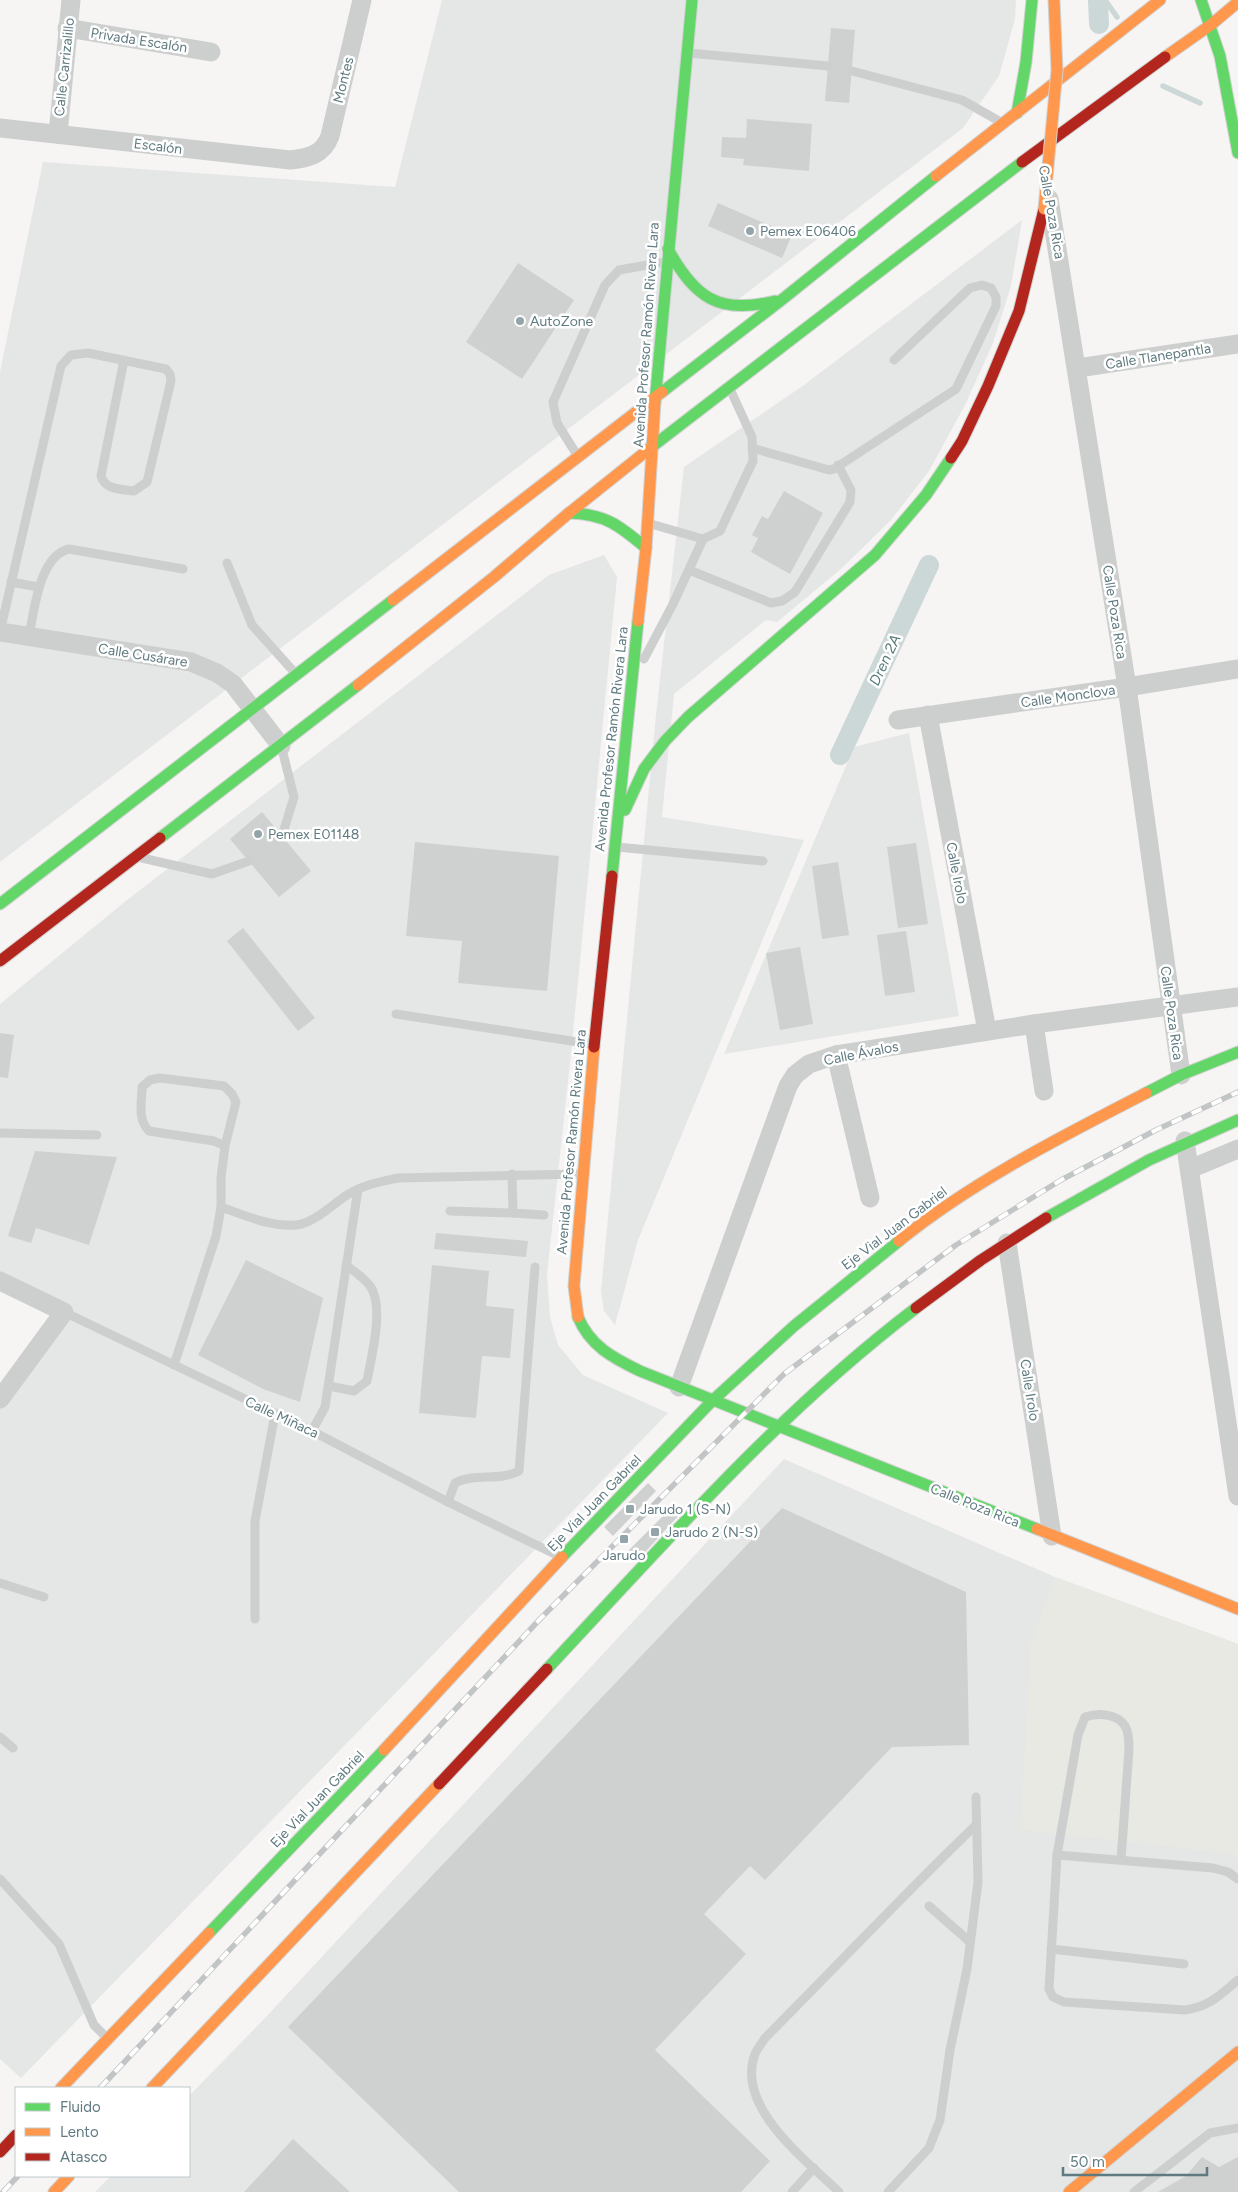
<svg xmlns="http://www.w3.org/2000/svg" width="1238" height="2192" viewBox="0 0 1238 2192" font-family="Figtree,sans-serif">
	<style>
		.built { fill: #e5e6e6 }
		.green { fill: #e7e9e2 }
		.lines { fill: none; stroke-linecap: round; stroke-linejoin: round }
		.stream { stroke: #ccd8d8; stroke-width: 5.5 }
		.canal { stroke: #ccd8d8; stroke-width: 20 }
		.building { fill: #cfd1d0 }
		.fast-casing { stroke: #d1d3d2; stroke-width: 13 }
		.slow-casing { stroke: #d1d3d2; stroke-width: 13 }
		.jam-casing { stroke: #d1d3d2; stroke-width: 13 }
		.lane { stroke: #cdcfcf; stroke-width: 9 }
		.street { stroke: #cdcfcf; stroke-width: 19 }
		.fast { stroke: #63d668; stroke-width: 11 }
		.slow { stroke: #ff974d; stroke-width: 11 }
		.jam { stroke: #b3261e; stroke-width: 11 }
		.rail-casing { stroke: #c2c5c5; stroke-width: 5.5 }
		.rail { stroke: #fff; stroke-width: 4; stroke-dasharray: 11; stroke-linecap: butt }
		.slow-bridge-casing { stroke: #d1d3d2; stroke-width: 13; stroke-linecap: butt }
		.slow-bridge { stroke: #ff974d; stroke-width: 11 }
		.poi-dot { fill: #94a5a9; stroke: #fff; stroke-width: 2 }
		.labels { text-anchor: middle; stroke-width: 5; stroke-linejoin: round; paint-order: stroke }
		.street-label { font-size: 14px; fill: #5f7a80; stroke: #fff }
		.poi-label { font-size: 14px; fill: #5f7a80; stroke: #fff; text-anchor: start }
		.water-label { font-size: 15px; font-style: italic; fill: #5a7b7c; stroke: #fff }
	</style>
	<rect width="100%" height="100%" fill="#f6f5f4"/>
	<g class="built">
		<polygon points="442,0 1016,0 1015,19 999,76 963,128 0,862 0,372 43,162 395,187"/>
		<polygon points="1022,220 1011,286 993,343 965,405 929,471 890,521 841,569 777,622 766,620 674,694 662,817 804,840 638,1240 615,1325 604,1311 601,1291 656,715 684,467 804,385"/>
		<polygon points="604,555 617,577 571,1054 547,1274 550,1317 558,1345 583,1375 668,1413 21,2078 0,2059 0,1399 64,1307 0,1274 0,1004 127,900 549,575"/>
		<polygon points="909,733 959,1016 724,1054 854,747"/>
		<polygon points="784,1459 1055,1577 1238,1644 1238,2192 95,2192 111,2176 189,2176 189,2096 266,2017"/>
	</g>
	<polygon class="green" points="1055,1577 1238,1644 1238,1858 1234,1854 1020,1830 1031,1641"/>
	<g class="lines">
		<g class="stream">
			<polyline points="1105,0 1117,17"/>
			<polyline points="1163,86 1200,103"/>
		</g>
		<g class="canal">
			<polyline points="1098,0 1099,24"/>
			<polyline points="840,755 929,565"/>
		</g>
	</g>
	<g class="building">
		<polygon points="831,28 855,30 849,103 825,101"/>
		<polygon points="747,119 812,124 809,171 743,165 744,159 721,157 722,137 746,138"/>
		<polygon points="718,203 792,235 782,258 708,226"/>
		<polygon points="518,263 574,300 522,379 466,342"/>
		<polygon points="784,491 823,513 790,574 751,552 758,538 752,535 762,516 768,519"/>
		<polygon points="262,812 311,871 279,897 230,839"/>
		<polygon points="415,842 559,856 547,991 458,983 462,941 406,936"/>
		<polygon points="916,843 928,924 898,928 887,847"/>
		<polygon points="838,862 849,935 822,939 812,866"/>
		<polygon points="243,928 315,1018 298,1031 227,941"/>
		<polygon points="906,931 915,992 885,996 877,935"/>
		<polygon points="800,947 813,1024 780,1030 766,953"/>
		<polygon points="0,1033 14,1035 8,1078 0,1077"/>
		<polygon points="35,1151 117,1157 89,1245 36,1228 31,1243 8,1236"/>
		<polygon points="436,1233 528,1241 526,1257 434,1249"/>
		<polygon points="246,1260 323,1298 300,1402 263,1389 198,1355"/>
		<polygon points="432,1265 489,1271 486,1306 514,1309 510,1358 482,1356 476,1418 419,1413"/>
		<polygon points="648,1483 656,1491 613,1536 604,1527"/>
		<polygon points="673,1506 681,1513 637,1561 628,1551"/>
		<polygon points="782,1508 966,1592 969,1745 892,1747 765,1880 750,1866 704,1914 746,1954 655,2050 770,2161 741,2192 459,2192 288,2027"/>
		<polygon points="293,2139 350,2192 244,2192"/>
		<polygon points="1202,2157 1219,2167 1238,2157 1238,2192 1158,2192 1186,2176"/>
	</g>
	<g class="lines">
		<defs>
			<g id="fast">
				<polyline points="1201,0 1220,56 1238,153"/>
				<polyline points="1017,113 1026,62 1032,0"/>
				<path d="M668,249C695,298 719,315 775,301"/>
				<polyline points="662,392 784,298 936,176"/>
				<polyline points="655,402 692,0"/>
				<polyline points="649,449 1022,162"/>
				<path d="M569,513C605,514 619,525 646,548"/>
				<polyline points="625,810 644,769 665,741 688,717 875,555 926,495 951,458"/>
				<polyline points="160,838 358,685"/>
				<polyline points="612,876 638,621"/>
				<polyline points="0,904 393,600"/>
				<polyline points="1146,1093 1181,1075 1238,1052"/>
				<polyline points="1046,1218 1149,1160 1238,1120"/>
				<path d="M578,1317C590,1346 613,1358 640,1371L1037,1529"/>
				<polyline points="562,1557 712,1401 794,1326 899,1241"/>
				<path d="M547,1669C665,1543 778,1413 916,1308"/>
				<polyline points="209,1933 384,1750"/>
			</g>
			<g id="slow">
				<polyline points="1165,57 1212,24 1238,2"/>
				<polyline points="936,176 1160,0"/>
				<polyline points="393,600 662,392"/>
				<polyline points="638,621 646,548 655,402"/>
				<polyline points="358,685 494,577 569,513 649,449"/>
				<path d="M899,1241C973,1181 1061,1137 1146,1093"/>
				<polyline points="578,1317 574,1286 594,1047"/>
				<polyline points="1037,1529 1238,1609"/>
				<polyline points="384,1750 562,1557"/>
				<polyline points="61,2088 209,1933"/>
				<polyline points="152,2088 439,1784"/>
				<polyline points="54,2192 69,2176"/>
				<polyline points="1069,2192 1238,2052"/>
			</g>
			<g id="jam">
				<polyline points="1022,162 1165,57"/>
				<polyline points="951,458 962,441 988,386 1019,311 1044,209"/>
				<polyline points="0,961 160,838"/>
				<polyline points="594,1047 612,876"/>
				<polyline points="916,1308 981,1260 1046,1218"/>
				<polyline points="439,1784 547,1669"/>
				<polyline points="0,2152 16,2135"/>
			</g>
		</defs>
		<use href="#fast" class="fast-casing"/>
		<use href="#slow" class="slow-casing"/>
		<use href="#jam" class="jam-casing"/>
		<g class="lane">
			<polyline points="689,53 828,66"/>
			<polyline points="852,71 962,100 999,121"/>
			<polyline points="752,448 829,470 834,469 956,389 996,306 996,297 991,288 982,285 970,288 894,360"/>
			<polyline points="577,455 557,423 553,402 605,285 619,270 665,262"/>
			<polyline points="651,524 703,539 720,531 753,461 752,437 730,389"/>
			<polyline points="227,563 252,625 295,673"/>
			<polyline points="689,570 771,603 782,601 795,592 850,502 851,490 838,465"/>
			<polyline points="11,582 38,587"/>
			<path d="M0,632L61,366L71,355L88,353L166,369L170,374L171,381L147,482L134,491C121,489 105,490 101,476L124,360"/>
			<path d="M29,637C34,611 39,556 69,549L183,569"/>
			<polyline points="644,659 673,604 703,539"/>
			<polyline points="282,749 294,797 282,836"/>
			<polyline points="617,847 763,861"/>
			<polyline points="142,858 212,874 249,861"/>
			<polyline points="396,1014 591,1044"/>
			<polyline points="0,1133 97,1135"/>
			<polyline points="512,1174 513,1213 544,1215"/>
			<path d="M221,1207V1178L225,1146L214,1141L149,1131C137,1119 142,1102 142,1087L150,1080L160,1078L224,1086L232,1094L236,1102L225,1146"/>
			<polyline points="450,1211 513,1213"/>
			<polyline points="64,1312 312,1431 448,1502 559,1556"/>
			<path d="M174,1365L216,1236L221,1207C244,1215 277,1230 302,1224C318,1219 331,1206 344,1197C361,1185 379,1182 398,1178L580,1174"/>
			<path d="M329,1386L354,1391L367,1381C371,1358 385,1306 370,1286C364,1278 354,1271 346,1265"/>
			<polyline points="312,1431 325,1407 358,1189"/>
			<path d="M448,1502L455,1483C477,1472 497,1482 519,1471L535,1267"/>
			<polyline points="0,1583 44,1597"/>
			<polyline points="255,1619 255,1521 275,1414"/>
			<polyline points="0,1737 13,1748"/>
			<polyline points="1057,1855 1213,1868 1228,1872 1238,1879"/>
			<path d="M1121,1860L1129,1749C1129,1742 1129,1732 1125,1726C1117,1713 1098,1713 1085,1717L1078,1735L1057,1855L1049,1989L1053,1997L1064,2002L1185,2010C1209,2007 1220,1995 1238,1980"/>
			<polyline points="0,1879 59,1944 94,2025 106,2037"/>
			<polyline points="929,1906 970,1942"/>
			<polyline points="1051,1949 1184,1964"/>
			<polyline points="792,2192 814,2168"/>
			<path d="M839,2192C806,2160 735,2107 755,2054C757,2049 762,2043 765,2038C836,1967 904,1894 976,1825"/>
			<polyline points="888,2192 929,2148 940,2120 950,2050 967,1969 978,1882 976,1797"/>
			<polyline points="1134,2192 1210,2133 1238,2128"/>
		</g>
		<g class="street">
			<polyline points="67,28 211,52"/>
			<path d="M0,128L290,160C308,158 323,155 330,136L362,0"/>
			<polyline points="58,134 71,0"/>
			<polyline points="1049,199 1127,687 1181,1075"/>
			<polyline points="1078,368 1238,344"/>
			<polyline points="0,632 191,662 217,673 233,684 281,746"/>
			<polyline points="928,715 987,1031"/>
			<polyline points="898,720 1127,687 1238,669"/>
			<polyline points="1034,1024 1044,1091"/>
			<polyline points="836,1055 870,1198"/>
			<polyline points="1185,1141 1238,1496"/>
			<polyline points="1190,1169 1238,1149"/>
			<polyline points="1007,1243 1052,1536"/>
			<polyline points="0,1281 64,1312 0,1399"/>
			<polyline points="679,1387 788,1086 795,1075 809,1064 836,1055 1034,1024 1238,997"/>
		</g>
		<use href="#fast" class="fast"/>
		<use href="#slow" class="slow"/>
		<use href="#jam" class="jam"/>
		<defs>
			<g id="rail">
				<polyline points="100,2088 541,1618 784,1374 956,1245 1061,1180 1156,1130 1238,1092"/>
				<polyline points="3,2192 18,2176"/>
			</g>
		</defs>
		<use href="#rail" class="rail-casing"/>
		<use href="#rail" class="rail"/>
		<defs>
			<polyline id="slow-bridge" points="1044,209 1057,70 1054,0"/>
		</defs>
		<use href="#slow-bridge" class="slow-bridge-casing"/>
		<use href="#slow-bridge" class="slow-bridge"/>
	</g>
	<g class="poi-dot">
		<circle cx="750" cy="231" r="5"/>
		<circle cx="520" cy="321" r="5"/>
		<circle cx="258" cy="834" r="5"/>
		<rect x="625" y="1504" width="10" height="10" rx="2.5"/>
		<rect x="650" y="1527" width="10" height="10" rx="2.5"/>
		<rect x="619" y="1534" width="10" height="10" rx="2.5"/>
	</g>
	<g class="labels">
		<g class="street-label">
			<text transform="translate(139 40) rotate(9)" y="5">Privada Escalón</text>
			<text transform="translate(64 67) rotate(-84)" y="5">Calle Carrizalillo</text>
			<text transform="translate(343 80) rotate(-76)" y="5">Montes</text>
			<text transform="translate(158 146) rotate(7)" y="5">Escalón</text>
			<text transform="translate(1052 212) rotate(80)" y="5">Calle Poza Rica</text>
			<text transform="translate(646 335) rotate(-86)" y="5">Avenida Profesor Ramón Rivera Lara</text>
			<text transform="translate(1158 356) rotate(-9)" y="5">Calle Tlanepantla</text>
			<text transform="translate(1115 612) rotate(81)" y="5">Calle Poza Rica</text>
			<text transform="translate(143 655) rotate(9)" y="5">Calle Cusárare</text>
			<text transform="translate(1068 696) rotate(-8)" y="5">Calle Monclova</text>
			<text transform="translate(611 739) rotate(-84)" y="5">Avenida Profesor Ramón Rivera Lara</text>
			<text transform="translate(957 873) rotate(79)" y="5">Calle Irolo</text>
			<text transform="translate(1172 1013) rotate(82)" y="5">Calle Poza Rica</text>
			<text transform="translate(861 1053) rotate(-11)" y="5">Calle Ávalos</text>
			<text transform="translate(571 1142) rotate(-85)" y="5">Avenida Profesor Ramón Rivera Lara</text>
			<text transform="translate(894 1228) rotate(-37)" y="5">Eje Vial Juan Gabriel</text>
			<text transform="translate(1030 1390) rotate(81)" y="5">Calle Irolo</text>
			<text transform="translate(282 1417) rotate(25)" y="5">Calle Miñaca</text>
			<text transform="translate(594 1503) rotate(-46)" y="5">Eje Vial Juan Gabriel</text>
			<text transform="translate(975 1505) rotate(22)" y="5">Calle Poza Rica</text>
			<text transform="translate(317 1799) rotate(-46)" y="5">Eje Vial Juan Gabriel</text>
		</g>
		<g class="poi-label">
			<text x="760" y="236">Pemex E06406</text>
			<text x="530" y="326">AutoZone</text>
			<text x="268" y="839">Pemex E01148</text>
			<text x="640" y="1514">Jarudo 1 (S-N)</text>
			<text x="665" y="1537">Jarudo 2 (N-S)</text>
			<text x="624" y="1560" text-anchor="middle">Jarudo</text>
		</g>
		<g class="water-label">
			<text transform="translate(885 660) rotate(-65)" y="5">Dren 2A</text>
		</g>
	</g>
	<rect x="15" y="2087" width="175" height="90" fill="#ffffff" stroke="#bfcacc"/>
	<rect x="25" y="2103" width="25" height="8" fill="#63d668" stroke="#bfcacc"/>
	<text x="60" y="2112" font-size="15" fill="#5f7a80">Fluido</text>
	<rect x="25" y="2128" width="25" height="8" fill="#ff974d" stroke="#bfcacc"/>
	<text x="60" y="2137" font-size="15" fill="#5f7a80">Lento</text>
	<rect x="25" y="2153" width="25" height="8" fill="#b3261e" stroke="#bfcacc"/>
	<text x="60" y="2162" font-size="15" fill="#5f7a80">Atasco</text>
	<path d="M1063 2167v8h144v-8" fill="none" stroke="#5f7a80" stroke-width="2.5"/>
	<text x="1070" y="2167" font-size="15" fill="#5f7a80" stroke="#ffffff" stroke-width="4" paint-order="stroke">50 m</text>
</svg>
